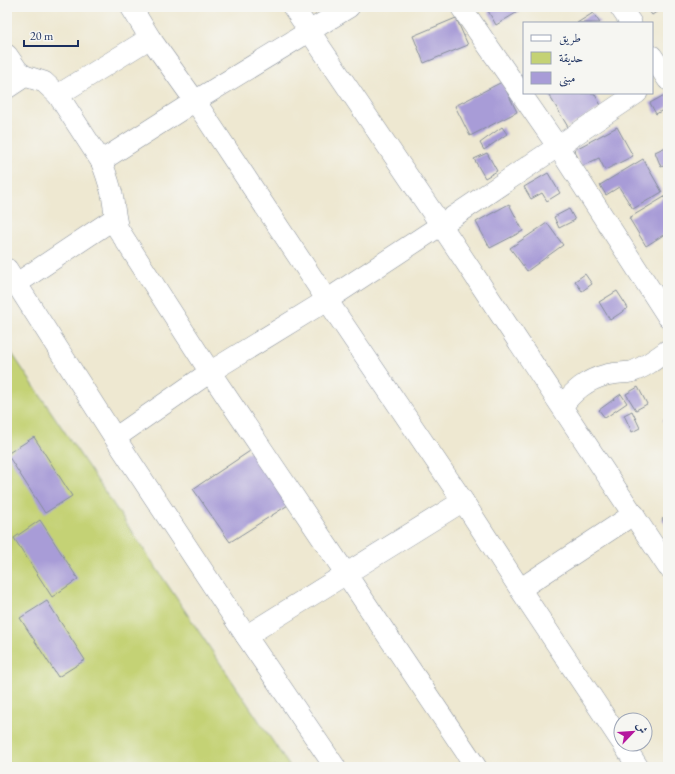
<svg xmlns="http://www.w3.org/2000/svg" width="675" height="774" viewBox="0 0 675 774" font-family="'EB Garamond',Amiri,serif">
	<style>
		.green { fill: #c4d274; stroke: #708069 }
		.building { fill: #a89cd7 }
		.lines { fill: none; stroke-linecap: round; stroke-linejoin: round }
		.minor-casing { stroke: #848c98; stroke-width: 22 }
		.minor { stroke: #fff; stroke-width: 21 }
	</style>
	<rect width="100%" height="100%" fill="#f6f6f2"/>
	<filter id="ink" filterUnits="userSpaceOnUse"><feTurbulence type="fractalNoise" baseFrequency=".025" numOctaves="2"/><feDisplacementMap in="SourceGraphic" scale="8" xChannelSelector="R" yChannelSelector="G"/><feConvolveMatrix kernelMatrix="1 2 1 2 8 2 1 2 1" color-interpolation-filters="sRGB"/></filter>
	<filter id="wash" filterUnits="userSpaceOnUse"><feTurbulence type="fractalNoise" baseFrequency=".012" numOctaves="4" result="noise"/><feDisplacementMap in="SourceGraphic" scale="16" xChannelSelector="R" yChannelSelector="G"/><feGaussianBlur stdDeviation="0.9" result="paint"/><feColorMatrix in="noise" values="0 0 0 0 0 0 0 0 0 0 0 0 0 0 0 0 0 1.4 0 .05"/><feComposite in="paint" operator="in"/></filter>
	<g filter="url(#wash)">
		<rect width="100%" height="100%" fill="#eee8d1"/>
		<polygon class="green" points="7,346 290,767 7,767"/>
		<g id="blocks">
			<g class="building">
				<polygon points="486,7 526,7 496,25"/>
				<polygon points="646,7 664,7 652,15"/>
				<polygon points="593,13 600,23 577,23"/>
				<polygon points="456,18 468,45 424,63 413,36"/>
				<polygon points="502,82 517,112 470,136 455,106"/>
				<polygon points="552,93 594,93 602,107 568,127 549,95"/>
				<polygon points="668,93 668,107 656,114 650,103"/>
				<polygon points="502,127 507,134 484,150 480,143"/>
				<polygon points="617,127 633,156 605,170 599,158 582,166 574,150"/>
				<polygon points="668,146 668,164 661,167 655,152"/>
				<polygon points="487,153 497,171 485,178 474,159"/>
				<polygon points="643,159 662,192 633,209 619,187 606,195 600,185"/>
				<polygon points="548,173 560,193 547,201 542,193 531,199 524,187"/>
				<polygon points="666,196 668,200 668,232 646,246 629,218"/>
				<polygon points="509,204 523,231 490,248 476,222"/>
				<polygon points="569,209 575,220 559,228 554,217"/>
				<polygon points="547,223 563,245 527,271 510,248"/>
				<polygon points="585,274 592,284 582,291 575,281"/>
				<polygon points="617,291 628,308 610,320 599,302"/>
				<polygon points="638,387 647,404 636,410 626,394"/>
				<polygon points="621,394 627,403 605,418 599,410"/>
				<polygon points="632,411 640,428 632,432 624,415"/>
				<polygon points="668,417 668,429 663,420"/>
				<polygon points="34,437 72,496 45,513 7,454"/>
				<polygon points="259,445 296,500 230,542 193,489"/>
				<polygon points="668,516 668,529 662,519"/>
				<polygon points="40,520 78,579 52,597 14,538"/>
				<polygon points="47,601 85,660 58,677 20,618"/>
			</g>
		</g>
	</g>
	<g filter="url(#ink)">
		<use href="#blocks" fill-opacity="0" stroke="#848c98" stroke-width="1"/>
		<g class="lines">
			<defs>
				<g id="minor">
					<polyline points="131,7 150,38 195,101 327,300 463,501 520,589 621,741"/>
					<polyline points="293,7 441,225 668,567"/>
					<polyline points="461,7 558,147 668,317"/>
					<polyline points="620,7 631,23"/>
					<path d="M7,55L18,71L25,76L44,82L58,95L101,161C106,172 109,183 112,194C114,206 115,217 118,229L210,372L476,767"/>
					<polyline points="652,56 668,80"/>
					<polyline points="7,88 25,76"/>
					<polyline points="58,95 150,38"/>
					<polyline points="101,161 195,101 349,7"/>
					<polyline points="7,269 115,438 246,636 335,767"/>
					<polyline points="16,284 115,218"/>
					<path d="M562,406C574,391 586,380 606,375C614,373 623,373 631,372C644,368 657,358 668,350"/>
					<polyline points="115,438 210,372 327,300 441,225 637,93"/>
					<polyline points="520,589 634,514"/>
					<polyline points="246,636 463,501"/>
					<polyline points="623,744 638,767"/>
				</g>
			</defs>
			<use href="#minor" class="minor-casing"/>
			<use href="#minor" class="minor"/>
		</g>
	</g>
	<rect width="675" height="774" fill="none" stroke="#f6f6f2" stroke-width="24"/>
	<rect x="523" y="22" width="130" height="72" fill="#f6f6f2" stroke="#9ea6b7"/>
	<rect x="531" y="35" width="20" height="6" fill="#ffffff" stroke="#9ea6b7"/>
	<text x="559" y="42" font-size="12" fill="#1b2f5e">طريق</text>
	<rect x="531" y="52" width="20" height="12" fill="#c4d274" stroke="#9ea6b7"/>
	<text x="559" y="62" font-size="12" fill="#1b2f5e">حديقة</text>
	<rect x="531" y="72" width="20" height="12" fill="#a89cd7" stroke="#9ea6b7"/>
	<text x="559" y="82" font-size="12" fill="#1b2f5e">مبنى</text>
	<g transform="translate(633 732) rotate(65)"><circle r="19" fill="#f6f6f2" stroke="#9ea6b7"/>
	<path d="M0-3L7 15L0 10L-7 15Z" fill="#b5179e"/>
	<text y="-6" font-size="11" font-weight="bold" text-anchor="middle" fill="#1b2f5e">ش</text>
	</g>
	<path d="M24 40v6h54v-6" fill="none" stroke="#1b2f5e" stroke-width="2"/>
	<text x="30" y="40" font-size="12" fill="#1b2f5e" stroke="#f6f6f2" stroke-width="3" paint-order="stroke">20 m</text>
</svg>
